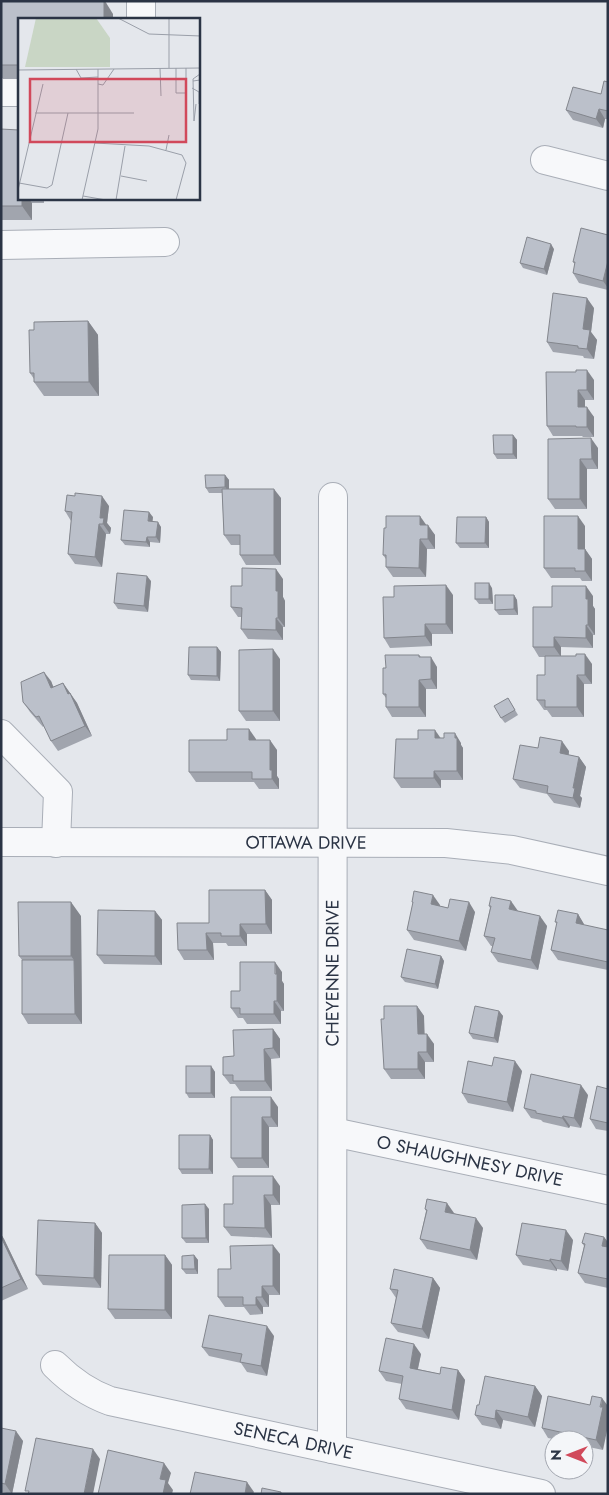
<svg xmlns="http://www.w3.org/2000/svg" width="609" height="1495" viewBox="0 0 609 1495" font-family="Jost,sans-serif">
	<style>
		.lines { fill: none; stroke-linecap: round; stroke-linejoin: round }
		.minor-casing { stroke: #a9aeb7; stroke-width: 30 }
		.minor { stroke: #f7f8fa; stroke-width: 28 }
		.wall { fill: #a1a5ae }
		.shaded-wall { fill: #83868d }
		.building { fill: #bbc0ca; stroke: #83868d }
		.labels { text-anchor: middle; stroke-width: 4.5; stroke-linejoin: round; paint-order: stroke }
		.street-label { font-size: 18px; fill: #2b3445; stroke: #f4f6f9 }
		.inset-road { fill: none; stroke: #9a9fa9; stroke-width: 1 }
		.view { fill: #d1495b; fill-opacity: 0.15; stroke: #d1495b; stroke-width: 2.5 }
		.inset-edge { fill: none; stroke: #2b3445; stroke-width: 2.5 }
	</style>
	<rect width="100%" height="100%" fill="#e4e7ec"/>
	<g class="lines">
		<defs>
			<g id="minor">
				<polyline points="141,19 141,1"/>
				<polyline points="1,92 19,92"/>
				<polyline points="545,160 608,176"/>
				<polyline points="1,245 165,242"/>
				<polyline points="1,734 58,792 56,843"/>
				<path id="s1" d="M1,842L446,843L512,850L608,871"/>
				<path id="s2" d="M333,1132L608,1190"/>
				<path id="s3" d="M55,1365C72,1382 88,1393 110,1401L541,1494"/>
				<path id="s4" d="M332,1449L333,497"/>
			</g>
		</defs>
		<use href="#minor" class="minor-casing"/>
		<use href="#minor" class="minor"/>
	</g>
	<g class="wall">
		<polygon points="1,1 113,14 113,19 19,19 19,79 3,79 1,77"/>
		<polygon points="608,82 608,119 605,119 603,128 573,120 566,110 601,94"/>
		<polygon points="1,129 19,199 44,199 44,203 32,203 32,220 1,220"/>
		<polygon points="608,235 608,290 579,283 573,273 575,264 573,262"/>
		<polygon points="554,249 547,275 523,268 520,263"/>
		<polygon points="594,308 591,332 597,340 594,359 584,358 583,356 553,352 547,342"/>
		<polygon points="88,321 98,335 99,396 44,396 34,382 34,379 30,373 34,330"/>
		<polygon points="546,372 594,380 594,400 585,400 585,407 594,417 594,437 583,437 582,436 553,436 547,426"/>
		<polygon points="513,435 517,440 517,459 497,459 494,454"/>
		<polygon points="548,439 598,448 598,469 587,469 587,509 555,509 548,499"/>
		<polygon points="225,475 229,480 229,489 281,498 281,565 246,565 240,555 240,545 231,545 224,535 222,493 209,493 206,488"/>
		<polygon points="109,506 107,523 111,528 110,534 106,534 102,567 75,564 68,554 71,521 65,511"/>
		<polygon points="153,517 152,521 161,527 160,543 150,542 150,547 125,545 121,540"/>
		<polygon points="486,517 489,522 489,548 460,548 456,543"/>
		<polygon points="426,525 435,535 435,549 427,549 426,577 393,577 386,567 386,559 383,555"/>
		<polygon points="585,526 585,549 592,559 592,581 582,581 580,578 551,578 544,568"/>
		<polygon points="283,579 283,597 285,601 285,627 283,627 283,640 248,639 241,629 242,617 238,617 231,607 242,586"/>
		<polygon points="151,581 148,612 118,609 114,603"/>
		<polygon points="492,588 493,604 479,604 475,599"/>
		<polygon points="453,595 453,634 432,634 432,646 390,648 384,638"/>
		<polygon points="514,595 517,600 518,615 499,615 495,610"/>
		<polygon points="593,596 593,606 595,609 595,635 593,635 593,648 561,647 561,656 592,664 592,684 584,684 584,717 552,717 547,710 544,710 537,700 545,675 545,657 539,657 533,647 552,607"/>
		<polygon points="217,647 221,652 220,681 191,680 188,675"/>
		<polygon points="419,655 421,657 437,667 437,689 426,689 426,717 392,717 386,707 386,698 383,694 386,668"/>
		<polygon points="280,659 280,721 246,721 239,711"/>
		<polygon points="51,681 53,687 63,683 77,703 92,736 58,751 51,741 44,726 43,727 30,712 23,702"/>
		<polygon points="508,698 518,715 505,723 501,718"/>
		<polygon points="441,738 461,743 461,745 463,748 463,780 441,780 441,788 401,788 394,778"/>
		<polygon points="256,739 256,740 277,750 277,776 279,779 279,789 259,789 254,782 196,782 189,772 227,740"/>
		<polygon points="538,748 569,751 569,755 579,757 586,767 580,796 582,798 580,808 554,803 547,794 520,788 513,779"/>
		<polygon points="265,890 272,900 272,934 247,934 247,946 228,946 226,943 213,943 214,960 184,960 178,950 209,923"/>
		<polygon points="412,902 440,905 440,906 448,908 475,912 466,951 414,940 407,930 413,903"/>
		<polygon points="489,906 518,911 547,926 538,970 498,962 491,952 493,946 491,946 484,936 490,908"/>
		<polygon points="155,911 162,920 162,965 104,964 97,955"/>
		<polygon points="578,914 584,925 608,930 608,970 558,960 551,950 557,923 555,922"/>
		<polygon points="81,916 82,1024 28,1024 22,1014 22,960 19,956"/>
		<polygon points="441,956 444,961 438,989 405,982 401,977"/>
		<polygon points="282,972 282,981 284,984 284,1011 281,1011 281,1024 247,1024 243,1018 238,1018 231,1008 240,991"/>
		<polygon points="417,1006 424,1016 424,1034 434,1044 434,1062 425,1062 425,1079 391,1079 384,1069 384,1019"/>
		<polygon points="499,1011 503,1016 498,1043 473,1039 469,1033"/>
		<polygon points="273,1029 280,1039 280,1058 271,1059 272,1091 240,1091 235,1084 230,1084 223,1075 234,1056"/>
		<polygon points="211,1066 215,1072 215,1098 189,1098 186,1093"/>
		<polygon points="492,1066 522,1071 513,1112 468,1103 462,1093"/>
		<polygon points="608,1089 608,1131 596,1129 590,1119"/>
		<polygon points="588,1095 581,1128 570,1126 569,1128 543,1122 541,1120 531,1118 524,1108"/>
		<polygon points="231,1097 278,1107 278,1127 269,1127 269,1168 238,1168 231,1158"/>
		<polygon points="210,1135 213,1140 213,1174 182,1174 179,1169"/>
		<polygon points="280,1186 280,1205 271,1205 272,1238 231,1236 224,1227 233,1204"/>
		<polygon points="209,1209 209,1243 186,1243 182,1238"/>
		<polygon points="425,1209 454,1213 483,1228 477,1260 427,1249 420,1239 426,1211"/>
		<polygon points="95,1223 102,1233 101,1288 43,1285 36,1275"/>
		<polygon points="1,1234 4,1239 28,1289 1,1301"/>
		<polygon points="573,1240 568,1271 557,1269 557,1271 523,1265 516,1255"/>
		<polygon points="608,1242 608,1288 585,1283 578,1273 584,1246 582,1243"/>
		<polygon points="280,1254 280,1295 269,1295 269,1307 263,1307 263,1314 250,1315 244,1307 225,1307 218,1297 231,1269"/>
		<polygon points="165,1255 172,1265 172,1319 115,1319 108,1309"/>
		<polygon points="194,1255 198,1260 198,1274 186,1274 182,1269"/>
		<polygon points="433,1278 440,1288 429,1339 398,1332 391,1323 396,1298 390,1289"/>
		<polygon points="274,1336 267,1376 247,1372 241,1363 209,1356 202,1347"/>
		<polygon points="421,1354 418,1369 440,1374 458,1370 465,1380 459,1420 406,1409 399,1399 402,1384 386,1381 379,1371"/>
		<polygon points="535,1386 542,1396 535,1427 503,1420 501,1429 482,1425 475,1415 479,1405"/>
		<polygon points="590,1405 603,1450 584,1446 584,1440 558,1440 548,1438 542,1428"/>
		<polygon points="1,1428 23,1441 12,1494 1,1492"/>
	</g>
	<g class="shaded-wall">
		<polygon points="104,1 105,1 113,14 113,19 104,19"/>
		<polygon points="599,109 605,119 603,128 596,119"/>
		<polygon points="22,199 29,199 32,203 32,220 22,206"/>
		<polygon points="551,244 554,249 547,275 544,269"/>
		<polygon points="608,261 608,288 603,281"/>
		<polygon points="587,298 594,308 591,332 597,340 594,359 587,349 583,329"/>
		<polygon points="88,321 98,335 99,396 89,382"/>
		<polygon points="587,370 594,380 594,400 587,390"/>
		<polygon points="578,390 585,400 585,417 578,407"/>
		<polygon points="587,407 594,417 594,437 587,427"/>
		<polygon points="513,435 517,440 517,459 513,454"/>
		<polygon points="591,438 598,448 598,469 592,459"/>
		<polygon points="580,459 587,469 587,509 580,499"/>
		<polygon points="225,475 229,480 229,492 225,487"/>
		<polygon points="274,489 281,498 281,565 274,555"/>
		<polygon points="102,496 109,506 107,523 111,528 110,534 103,524 100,518"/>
		<polygon points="149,512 153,517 152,526 148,521"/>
		<polygon points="420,516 427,526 420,525"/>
		<polygon points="578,516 585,526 585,559 578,549"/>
		<polygon points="486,517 489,522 489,548 485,543"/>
		<polygon points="158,522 161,527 160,543 156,537"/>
		<polygon points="99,524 106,534 102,567 95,557"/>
		<polygon points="428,525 435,535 435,549 428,539"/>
		<polygon points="147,537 150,542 150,547 146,542"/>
		<polygon points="420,539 427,549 426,577 419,568"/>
		<polygon points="585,549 592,559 592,581 585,571"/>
		<polygon points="276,569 283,579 283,597 285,601 285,627 278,618 276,591"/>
		<polygon points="147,576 151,581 148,612 144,606"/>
		<polygon points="489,583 492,588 493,604 489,599"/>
		<polygon points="446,585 453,595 453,634 446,624"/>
		<polygon points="586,586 593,596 593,606 595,609 595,635 588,625 586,599"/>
		<polygon points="514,595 517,600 518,615 514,609"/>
		<polygon points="276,618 283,627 283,640 276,630"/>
		<polygon points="425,624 432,634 432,646 425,636"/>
		<polygon points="586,625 593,635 593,648 586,638"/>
		<polygon points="554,637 561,647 561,657 554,647"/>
		<polygon points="217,647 221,652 220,681 217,676"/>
		<polygon points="273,649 280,659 280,721 273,711"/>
		<polygon points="585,654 592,664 592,684 585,675"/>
		<polygon points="431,657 437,667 437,689 431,679"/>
		<polygon points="44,672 51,681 58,698 51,688"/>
		<polygon points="577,675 584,684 584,717 577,707"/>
		<polygon points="419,680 426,689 426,717 419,707"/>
		<polygon points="63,683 77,703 92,736 85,726 68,694"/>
		<polygon points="249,729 256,739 256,750 249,740"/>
		<polygon points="435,730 442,740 435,738"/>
		<polygon points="455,733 461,743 461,745 463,748 463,780 457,771"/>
		<polygon points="270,740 277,750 277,776 279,779 279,789 272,779 270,770"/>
		<polygon points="562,741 569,751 567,763 560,753"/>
		<polygon points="579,757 586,767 580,796 582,798 580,808 573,798 573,788"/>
		<polygon points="434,771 441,780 441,788 434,778"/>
		<polygon points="265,890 272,900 272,934 266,924"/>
		<polygon points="433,895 440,905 438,914 431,904"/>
		<polygon points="511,901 518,911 509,909"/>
		<polygon points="71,902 81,916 82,1024 75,1014 74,960 71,956"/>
		<polygon points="469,902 475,912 466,951 459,941"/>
		<polygon points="155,911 162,920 162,965 155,956"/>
		<polygon points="578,914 584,924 583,933 576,923"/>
		<polygon points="540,916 547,926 538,970 531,960"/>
		<polygon points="240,924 247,934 247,946 240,936"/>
		<polygon points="206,933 213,943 214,960 207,950"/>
		<polygon points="441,956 444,961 438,989 435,984"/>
		<polygon points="275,962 282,972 282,981 284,984 284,1011 277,1001"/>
		<polygon points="274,1001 281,1011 281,1024 274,1014"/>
		<polygon points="417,1006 424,1016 425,1044 418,1034"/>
		<polygon points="499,1011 503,1016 498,1043 494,1038"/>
		<polygon points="273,1029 280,1039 280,1058 273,1048"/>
		<polygon points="427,1034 434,1044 434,1062 427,1052"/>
		<polygon points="264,1049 271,1059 272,1091 265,1081"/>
		<polygon points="418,1052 425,1062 425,1079 418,1069"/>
		<polygon points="515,1061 522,1071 513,1112 507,1102"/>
		<polygon points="211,1066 215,1072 215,1098 211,1093"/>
		<polygon points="581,1085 588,1095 581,1128 574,1118"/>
		<polygon points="271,1097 278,1107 278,1127 271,1117"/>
		<polygon points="563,1116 570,1126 569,1128 562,1118"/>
		<polygon points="262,1117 269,1127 269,1168 262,1158"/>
		<polygon points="210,1135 213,1140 213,1174 209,1169"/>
		<polygon points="273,1176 280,1186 280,1205 273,1195"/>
		<polygon points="264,1195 271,1205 272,1238 265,1228"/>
		<polygon points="447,1203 454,1213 452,1221 445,1212"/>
		<polygon points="205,1204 209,1209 209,1243 206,1238"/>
		<polygon points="476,1218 483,1228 477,1260 470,1250"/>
		<polygon points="95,1223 102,1233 101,1288 94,1278"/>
		<polygon points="566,1230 573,1240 568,1271 561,1261"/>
		<polygon points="1,1234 4,1239 28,1289 21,1279 1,1237"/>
		<polygon points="604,1237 608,1242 608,1254 602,1246"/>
		<polygon points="273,1245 280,1254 280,1295 273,1286"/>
		<polygon points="165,1255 172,1265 172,1319 165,1310"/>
		<polygon points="194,1255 198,1260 198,1274 195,1269"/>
		<polygon points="550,1259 557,1269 557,1271 550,1261"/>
		<polygon points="433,1278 440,1288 429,1339 422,1329"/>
		<polygon points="262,1286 269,1295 269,1307 262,1297"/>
		<polygon points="256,1297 263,1307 263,1314 256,1305"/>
		<polygon points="267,1326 274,1336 267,1376 261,1366"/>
		<polygon points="414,1344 421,1354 416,1377 410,1368"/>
		<polygon points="458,1370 465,1380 459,1420 452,1410"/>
		<polygon points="535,1386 542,1396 535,1427 528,1417"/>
		<polygon points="602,1398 608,1406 608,1426 603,1450 596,1440"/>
		<polygon points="496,1410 503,1420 501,1429 495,1419"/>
		<polygon points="16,1431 23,1441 12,1494 5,1484"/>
		<polygon points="93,1449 100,1459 93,1494 84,1494"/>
		<polygon points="164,1463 171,1473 168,1483 173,1490 172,1494 163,1494 160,1479"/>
		<polygon points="247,1482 254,1492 253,1494 245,1494"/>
	</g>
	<g class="building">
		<polygon points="1,1 104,1 104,19 19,19 19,65 1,65"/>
		<polygon points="604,81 608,82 608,111 599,109 596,119 566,110 573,87 601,94"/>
		<polygon points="1,129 19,130 19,199 22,199 22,206 1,206"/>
		<polygon points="581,228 608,235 608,261 603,281 573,273 575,262 573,262"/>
		<polygon points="527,237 551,244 544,269 520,263"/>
		<polygon points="553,293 587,298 583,329 590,330 587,349 578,348 578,346 547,342"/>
		<polygon points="88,321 89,382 34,382 34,373 30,373 29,330 34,330 34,322"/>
		<polygon points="576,370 587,370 587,390 578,390 578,407 587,407 587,427 576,427 576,426 547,426 546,372 576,372"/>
		<polygon points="493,435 513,435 513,454 494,454"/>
		<polygon points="591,438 592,459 580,459 580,499 548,499 548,439"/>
		<polygon points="205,475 225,475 225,487 206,488"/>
		<polygon points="222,489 274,489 274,555 240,555 240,535 224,535"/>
		<polygon points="75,493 102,496 100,518 104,518 103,524 99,524 95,557 68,554 72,512 65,511 67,495 75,496"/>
		<polygon points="124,510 149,512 148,521 158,522 156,537 147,537 146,542 121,540"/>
		<polygon points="386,516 420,516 420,525 428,525 428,539 420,539 419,568 386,567 386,555 383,555 384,528 386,528"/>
		<polygon points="544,516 578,516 578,549 585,549 585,571 575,571 575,568 544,568"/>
		<polygon points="457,517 486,517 485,543 456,543"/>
		<polygon points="242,568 276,569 276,591 278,591 278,618 276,618 276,630 241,629 242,608 231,607 231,586 242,586"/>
		<polygon points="117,573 147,576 144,606 114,603"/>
		<rect x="475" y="583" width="14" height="16"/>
		<polygon points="446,585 446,624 425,624 425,636 384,638 383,597 394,597 394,586"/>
		<polygon points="552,586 586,586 586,599 588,599 588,625 586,625 586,638 554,637 554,647 533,647 533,607 552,607"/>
		<polygon points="495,595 514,595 514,609 495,610"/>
		<polygon points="189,647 217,647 217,676 188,675"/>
		<polygon points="273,649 273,711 239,711 239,650"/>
		<polygon points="576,654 585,654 585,675 577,675 577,707 545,707 545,700 537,700 537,675 545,675 545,656 576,656"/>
		<polygon points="385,655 419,655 419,657 431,657 431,679 419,680 419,707 386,707 386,694 383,694 383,668 386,668"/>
		<polygon points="44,672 51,688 63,683 68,694 70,693 85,726 51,741 39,716 36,717 23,702 21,682"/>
		<polygon points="508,698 515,710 501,718 494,706"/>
		<polygon points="227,729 249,729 249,740 270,740 270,770 272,770 272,779 252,779 252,772 189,772 189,740 227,740"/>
		<polygon points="418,730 435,730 435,738 444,738 444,733 455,733 455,738 457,738 457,771 434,771 434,778 394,778 396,739 418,739"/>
		<polygon points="540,737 562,741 560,753 579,757 573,788 575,788 573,798 547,793 548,786 513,779 520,745 538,748"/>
		<polygon points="209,890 265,890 266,924 240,924 240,936 221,936 221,933 206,933 207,950 178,950 177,923 209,923"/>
		<polygon points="414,891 433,895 431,904 448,908 450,899 469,902 459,941 407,930 413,902 412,902"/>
		<polygon points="491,897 511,901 509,909 540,916 531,960 491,952 495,938 484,936 491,906 489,906"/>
		<polygon points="18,902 71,902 71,956 19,956"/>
		<polygon points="98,910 155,911 155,956 97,955"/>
		<polygon points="558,910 578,914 576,923 608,930 608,962 551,950 557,922 555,922"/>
		<polygon points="407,949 441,956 435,984 401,977"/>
		<polygon points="22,960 74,960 75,1014 22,1014"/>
		<polygon points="240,962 275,962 275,974 277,974 277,1001 274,1001 274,1014 240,1014 240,1008 231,1008 231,991 240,991"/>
		<polygon points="384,1006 417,1006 418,1034 427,1034 427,1052 418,1052 418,1069 384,1069 381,1019 384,1019"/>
		<polygon points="475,1006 499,1011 494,1038 469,1033"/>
		<polygon points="273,1029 273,1048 264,1049 265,1081 233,1081 233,1075 223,1075 223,1057 234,1056 233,1030"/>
		<polygon points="494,1057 515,1061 507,1102 462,1093 468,1061 492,1066"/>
		<rect x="186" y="1066" width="25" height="27"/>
		<polygon points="531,1074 581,1085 574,1118 563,1116 562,1118 536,1113 536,1111 524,1108"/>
		<polygon points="597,1086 608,1089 608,1123 590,1119"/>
		<polygon points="231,1097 271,1097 271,1117 262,1117 262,1158 231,1158"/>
		<polygon points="179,1135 210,1135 209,1169 179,1169"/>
		<polygon points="233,1176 273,1176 273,1195 264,1195 265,1228 224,1227 224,1204 233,1204"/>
		<polygon points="427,1199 447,1203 445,1212 476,1218 470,1250 420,1239 427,1210 425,1209"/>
		<polygon points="205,1204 206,1238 182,1238 182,1205"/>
		<polygon points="38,1220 95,1223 94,1278 36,1275"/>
		<polygon points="522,1223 566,1230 561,1261 550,1259 550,1261 516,1255"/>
		<polygon points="585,1233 604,1237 602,1246 608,1247 608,1279 578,1273 585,1244 582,1243"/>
		<polygon points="1,1237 21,1279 1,1288"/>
		<polygon points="273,1245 273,1286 262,1286 262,1297 256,1297 256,1305 243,1305 243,1297 218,1297 218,1269 231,1269 230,1246"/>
		<polygon points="109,1255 165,1255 165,1310 108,1309"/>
		<polygon points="194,1255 195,1269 182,1269 182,1256"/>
		<polygon points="394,1269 433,1278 422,1329 391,1323 398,1290 390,1289"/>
		<polygon points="209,1315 267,1326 261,1366 240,1362 242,1354 202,1347"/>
		<polygon points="386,1338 414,1344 410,1368 440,1374 441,1367 458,1370 452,1410 399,1399 403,1376 379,1371"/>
		<polygon points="485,1376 535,1386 528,1417 496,1410 495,1419 475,1415 477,1405 479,1405"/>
		<polygon points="548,1396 590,1405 592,1396 602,1398 600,1407 603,1407 596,1440 542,1428"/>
		<polygon points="1,1428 16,1431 5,1484 1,1483"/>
		<polygon points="36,1438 93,1449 84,1494 28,1494 29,1491 25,1491"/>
		<polygon points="108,1450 164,1463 160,1479 166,1480 163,1494 98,1494"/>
		<polygon points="195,1472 247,1482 245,1494 190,1494"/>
		<polygon points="262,1488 281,1492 281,1494 261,1494"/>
	</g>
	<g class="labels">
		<g class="street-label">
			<text dy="6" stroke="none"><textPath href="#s1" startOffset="305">OTTAWA DRIVE</textPath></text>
			<text dy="6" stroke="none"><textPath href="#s4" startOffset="476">CHEYENNE DRIVE</textPath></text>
			<text dy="6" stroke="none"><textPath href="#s2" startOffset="140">O SHAUGHNESY DRIVE</textPath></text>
			<text dy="6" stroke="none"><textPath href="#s3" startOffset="254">SENECA DRIVE</textPath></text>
		</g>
	</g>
	<g transform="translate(18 18)">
		<rect width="182" height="182" fill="#e4e7ec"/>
		<path d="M18,0H78L92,20V49H7Z" fill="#c9d6c5"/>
		<path class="inset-road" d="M100,0L131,16L183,18M151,0V50M142,50L143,78M158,50V75H168V50M58,51L63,60L80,59M0,52L183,50M175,63L182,62V54M80,66L85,67L96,51M174,70L181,74V86M178,86L176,103L175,61L182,56M17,95H116M77,125L131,128L164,137L168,145L158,182M148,132L151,117M103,158L129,163M1,165L29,170L34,167L50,95M0,172L25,66M65,178L88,182M64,182L80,111V51M98,182L107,128"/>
		<path class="view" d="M12,61H168V124H12Z"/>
		<rect width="182" height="182" class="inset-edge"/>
	</g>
	<rect width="609" height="1495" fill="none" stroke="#2b3445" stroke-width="5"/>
	<g transform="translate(569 1455) rotate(270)"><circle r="24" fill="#f4f6f9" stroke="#a4a8b1"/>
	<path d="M0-4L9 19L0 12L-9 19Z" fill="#d1495b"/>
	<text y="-8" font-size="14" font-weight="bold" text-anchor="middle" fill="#2b3445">N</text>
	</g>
</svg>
